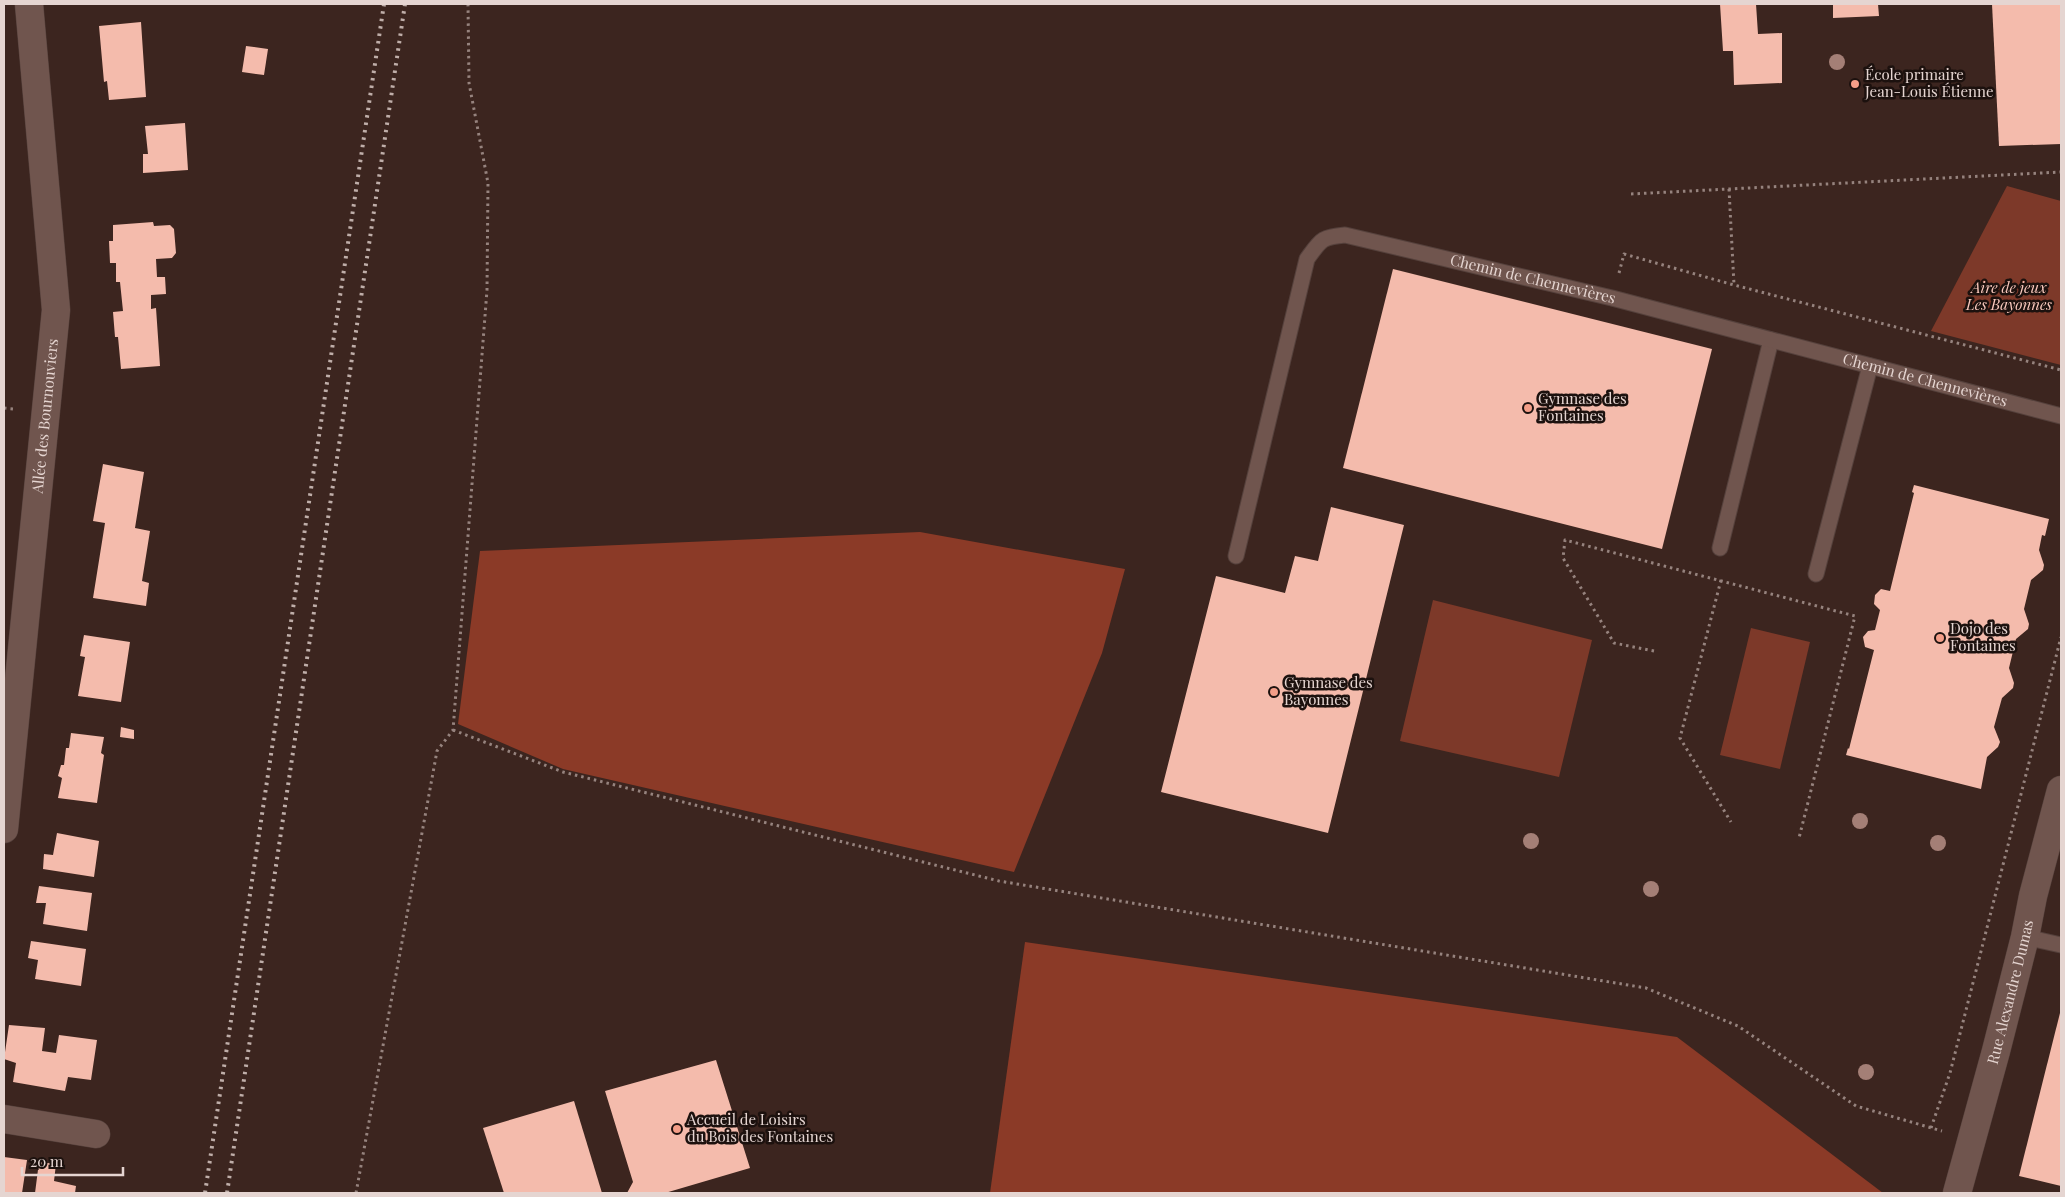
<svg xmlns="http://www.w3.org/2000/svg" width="2065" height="1197" viewBox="0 0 2065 1197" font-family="'Playfair Display',serif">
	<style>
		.green { fill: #7d3929 }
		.forest { fill: #8b3a27 }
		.building { fill: #f4bbac }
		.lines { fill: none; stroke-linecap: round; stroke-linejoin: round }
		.lane-casing { stroke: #55413c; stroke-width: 17 }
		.street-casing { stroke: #55413c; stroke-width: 29 }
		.path { stroke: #96837e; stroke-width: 3; stroke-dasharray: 2.5 4; stroke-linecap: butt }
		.lane { stroke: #70554e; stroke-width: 15 }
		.street { stroke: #70554e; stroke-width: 28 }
		.rail { stroke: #bfaea9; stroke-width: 4; stroke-dasharray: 2.5 5; stroke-linecap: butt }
		.tree { fill: #a47f76 }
		.poi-dot { fill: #f49e88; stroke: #1c110e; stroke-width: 2 }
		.labels { text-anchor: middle; stroke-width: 5; stroke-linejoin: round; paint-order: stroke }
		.poi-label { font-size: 15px; fill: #e5d5d1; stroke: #1c110e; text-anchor: start }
		.street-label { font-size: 15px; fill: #e5d5d1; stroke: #1c110e }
		.park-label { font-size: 15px; font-style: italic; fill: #fac9bd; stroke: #1c110e }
	</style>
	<rect width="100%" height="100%" fill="#3c251f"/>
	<g class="green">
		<polygon points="2007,186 2061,201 2061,365 1931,331"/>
		<polygon points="1433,600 1592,640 1559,777 1400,741"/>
		<polygon points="1751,628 1810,642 1780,769 1720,755"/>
	</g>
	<g class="forest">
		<polygon points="920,532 1125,569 1102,653 1014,872 563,769 458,724 480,551"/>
		<polygon points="1025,942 1677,1037 1883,1193 990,1193"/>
	</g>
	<g class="building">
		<polygon points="1720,4 1756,4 1758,34 1782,33 1782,83 1734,85 1733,51 1723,51"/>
		<polygon points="1833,4 1878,4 1879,16 1833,18"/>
		<polygon points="1992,4 2061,4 2061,144 1999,146"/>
		<polygon points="141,22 146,97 109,100 107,81 104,82 99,26"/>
		<polygon points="246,46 268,49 264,75 242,72"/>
		<polygon points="185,123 188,170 143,173 143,154 148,154 145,126"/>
		<polygon points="153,222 154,226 170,225 174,229 176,253 172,258 156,259 157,277 165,277 166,294 151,295 151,309 156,308 160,366 121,369 118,337 115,337 113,312 123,311 120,282 116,282 116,263 110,263 109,241 113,241 113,225"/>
		<polygon points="1393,269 1712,349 1662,549 1343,468"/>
		<polygon points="103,464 144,472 135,528 150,531 142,581 149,583 146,606 93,598 105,523 93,521"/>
		<polygon points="1914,485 2049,519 2045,536 2042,535 2039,550 2044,565 2043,570 2031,580 2024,609 2029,624 2028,629 2016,639 2009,668 2014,683 2013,688 2002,698 1994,727 2000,742 1998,747 1987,757 1981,789 1846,755 1848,748 1849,749 1874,650 1865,647 1863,637 1868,631 1875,630 1880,610 1874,604 1875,595 1881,589 1890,591 1914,493 1912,492"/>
		<polygon points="1331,507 1404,525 1328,833 1161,792 1216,576 1285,593 1295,556 1318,561"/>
		<polygon points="84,635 130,642 121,702 78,696 85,657 80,656"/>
		<polygon points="121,727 134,730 134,739 120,737"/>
		<polygon points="71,733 104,737 101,753 104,755 97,803 58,798 62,778 58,776 61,765 64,765 66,748 69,748"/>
		<polygon points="57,833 99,841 94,877 43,869 44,854 53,855"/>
		<polygon points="39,886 92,893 87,931 43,924 46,903 36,903"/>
		<polygon points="31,941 86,949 81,986 35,979 38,960 28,958"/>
		<polygon points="2061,1009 2061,1186 2019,1176"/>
		<polygon points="9,1025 45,1028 42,1051 56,1053 59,1035 97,1040 91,1080 68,1077 65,1091 13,1082 16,1063 4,1059"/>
		<polygon points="716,1060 750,1168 665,1193 627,1193 633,1182 605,1091"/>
		<polygon points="574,1101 602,1193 504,1193 483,1128"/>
		<polygon points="4,1157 27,1160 22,1193 4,1193"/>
		<polygon points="39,1162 56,1164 54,1181 76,1186 75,1193 35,1193"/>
	</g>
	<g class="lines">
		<defs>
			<g id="lane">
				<polyline points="1720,548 1771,340"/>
				<path id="s1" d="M1236,556L1307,259C1321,240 1321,237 1345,235L1612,298L2061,416"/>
				<polyline points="1816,574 1870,366"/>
				<polyline points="2025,937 2061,945"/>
			</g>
			<g id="street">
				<path id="s2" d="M4,829L56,310L29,4"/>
				<polyline points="4,1119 96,1134"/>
				<path id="s3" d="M1957,1193L1996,1051L2025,937L2033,896L2061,790"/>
			</g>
		</defs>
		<use href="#lane" class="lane-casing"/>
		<use href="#street" class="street-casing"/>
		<g class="path">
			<polyline points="1729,189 1734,285"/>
			<polyline points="1631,194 2061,172"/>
			<polyline points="1619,273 1624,254 1734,285 2061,370"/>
			<polyline points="4,408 14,409"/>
			<polyline points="1721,580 1680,738 1731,822"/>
			<polyline points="1654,651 1614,643 1563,558 1565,540 1855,616 1799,838"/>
			<polyline points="453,730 563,772 999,881 1646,988 1738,1026 1856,1106 1942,1131"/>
			<polyline points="1931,1128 1950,1073 2061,637"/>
			<polyline points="356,1193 437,751 453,730 487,290 488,183 469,83 468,4"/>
		</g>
		<use href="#lane" class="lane"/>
		<use href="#street" class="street"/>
		<g class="rail">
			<polyline points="205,1193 384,4"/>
			<polyline points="227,1193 405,4"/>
		</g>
	</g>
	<g class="tree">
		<circle cx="1837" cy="62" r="8"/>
		<circle cx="1860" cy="821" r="8"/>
		<circle cx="1531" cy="841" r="8"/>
		<circle cx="1938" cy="843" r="8"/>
		<circle cx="1651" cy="889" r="8"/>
		<circle cx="1866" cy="1072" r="8"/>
	</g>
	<g class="poi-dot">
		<circle cx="1855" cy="84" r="5"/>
		<circle cx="1528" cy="408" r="5"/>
		<circle cx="1940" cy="638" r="5"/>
		<circle cx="1274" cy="692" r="5"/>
		<circle cx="677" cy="1129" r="5"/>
	</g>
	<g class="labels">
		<g class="poi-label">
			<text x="1865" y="80">École primaire<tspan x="1865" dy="17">Jean-Louis Étienne</tspan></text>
			<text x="1538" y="404">Gymnase des<tspan x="1538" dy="17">Fontaines</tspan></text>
			<text x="1950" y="634">Dojo des<tspan x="1950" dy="17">Fontaines</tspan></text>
			<text x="1284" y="688">Gymnase des<tspan x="1284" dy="17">Bayonnes</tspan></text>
			<text x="687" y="1125">Accueil de Loisirs<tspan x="687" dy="17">du Bois des Fontaines</tspan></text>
		</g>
		<g class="street-label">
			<text dy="5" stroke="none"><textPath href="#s1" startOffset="546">Chemin de Chennevières</textPath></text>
			<text dy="5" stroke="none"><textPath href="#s1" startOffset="951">Chemin de Chennevières</textPath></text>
			<text dy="5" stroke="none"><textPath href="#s2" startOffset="415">Allée des Bournouviers</textPath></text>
			<text dy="5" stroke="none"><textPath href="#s3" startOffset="208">Rue Alexandre Dumas</textPath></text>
		</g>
		<g class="park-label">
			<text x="2009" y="293">Aire de jeux<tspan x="2009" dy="17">Les Bayonnes</tspan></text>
		</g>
	</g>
	<rect width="2065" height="1197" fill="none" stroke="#e5d5d1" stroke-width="10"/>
	<path d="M22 1167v8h101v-8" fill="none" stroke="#e5d5d1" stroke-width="2.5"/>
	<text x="30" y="1167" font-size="15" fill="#e5d5d1" stroke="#1c110e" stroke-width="4" paint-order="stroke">20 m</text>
</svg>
